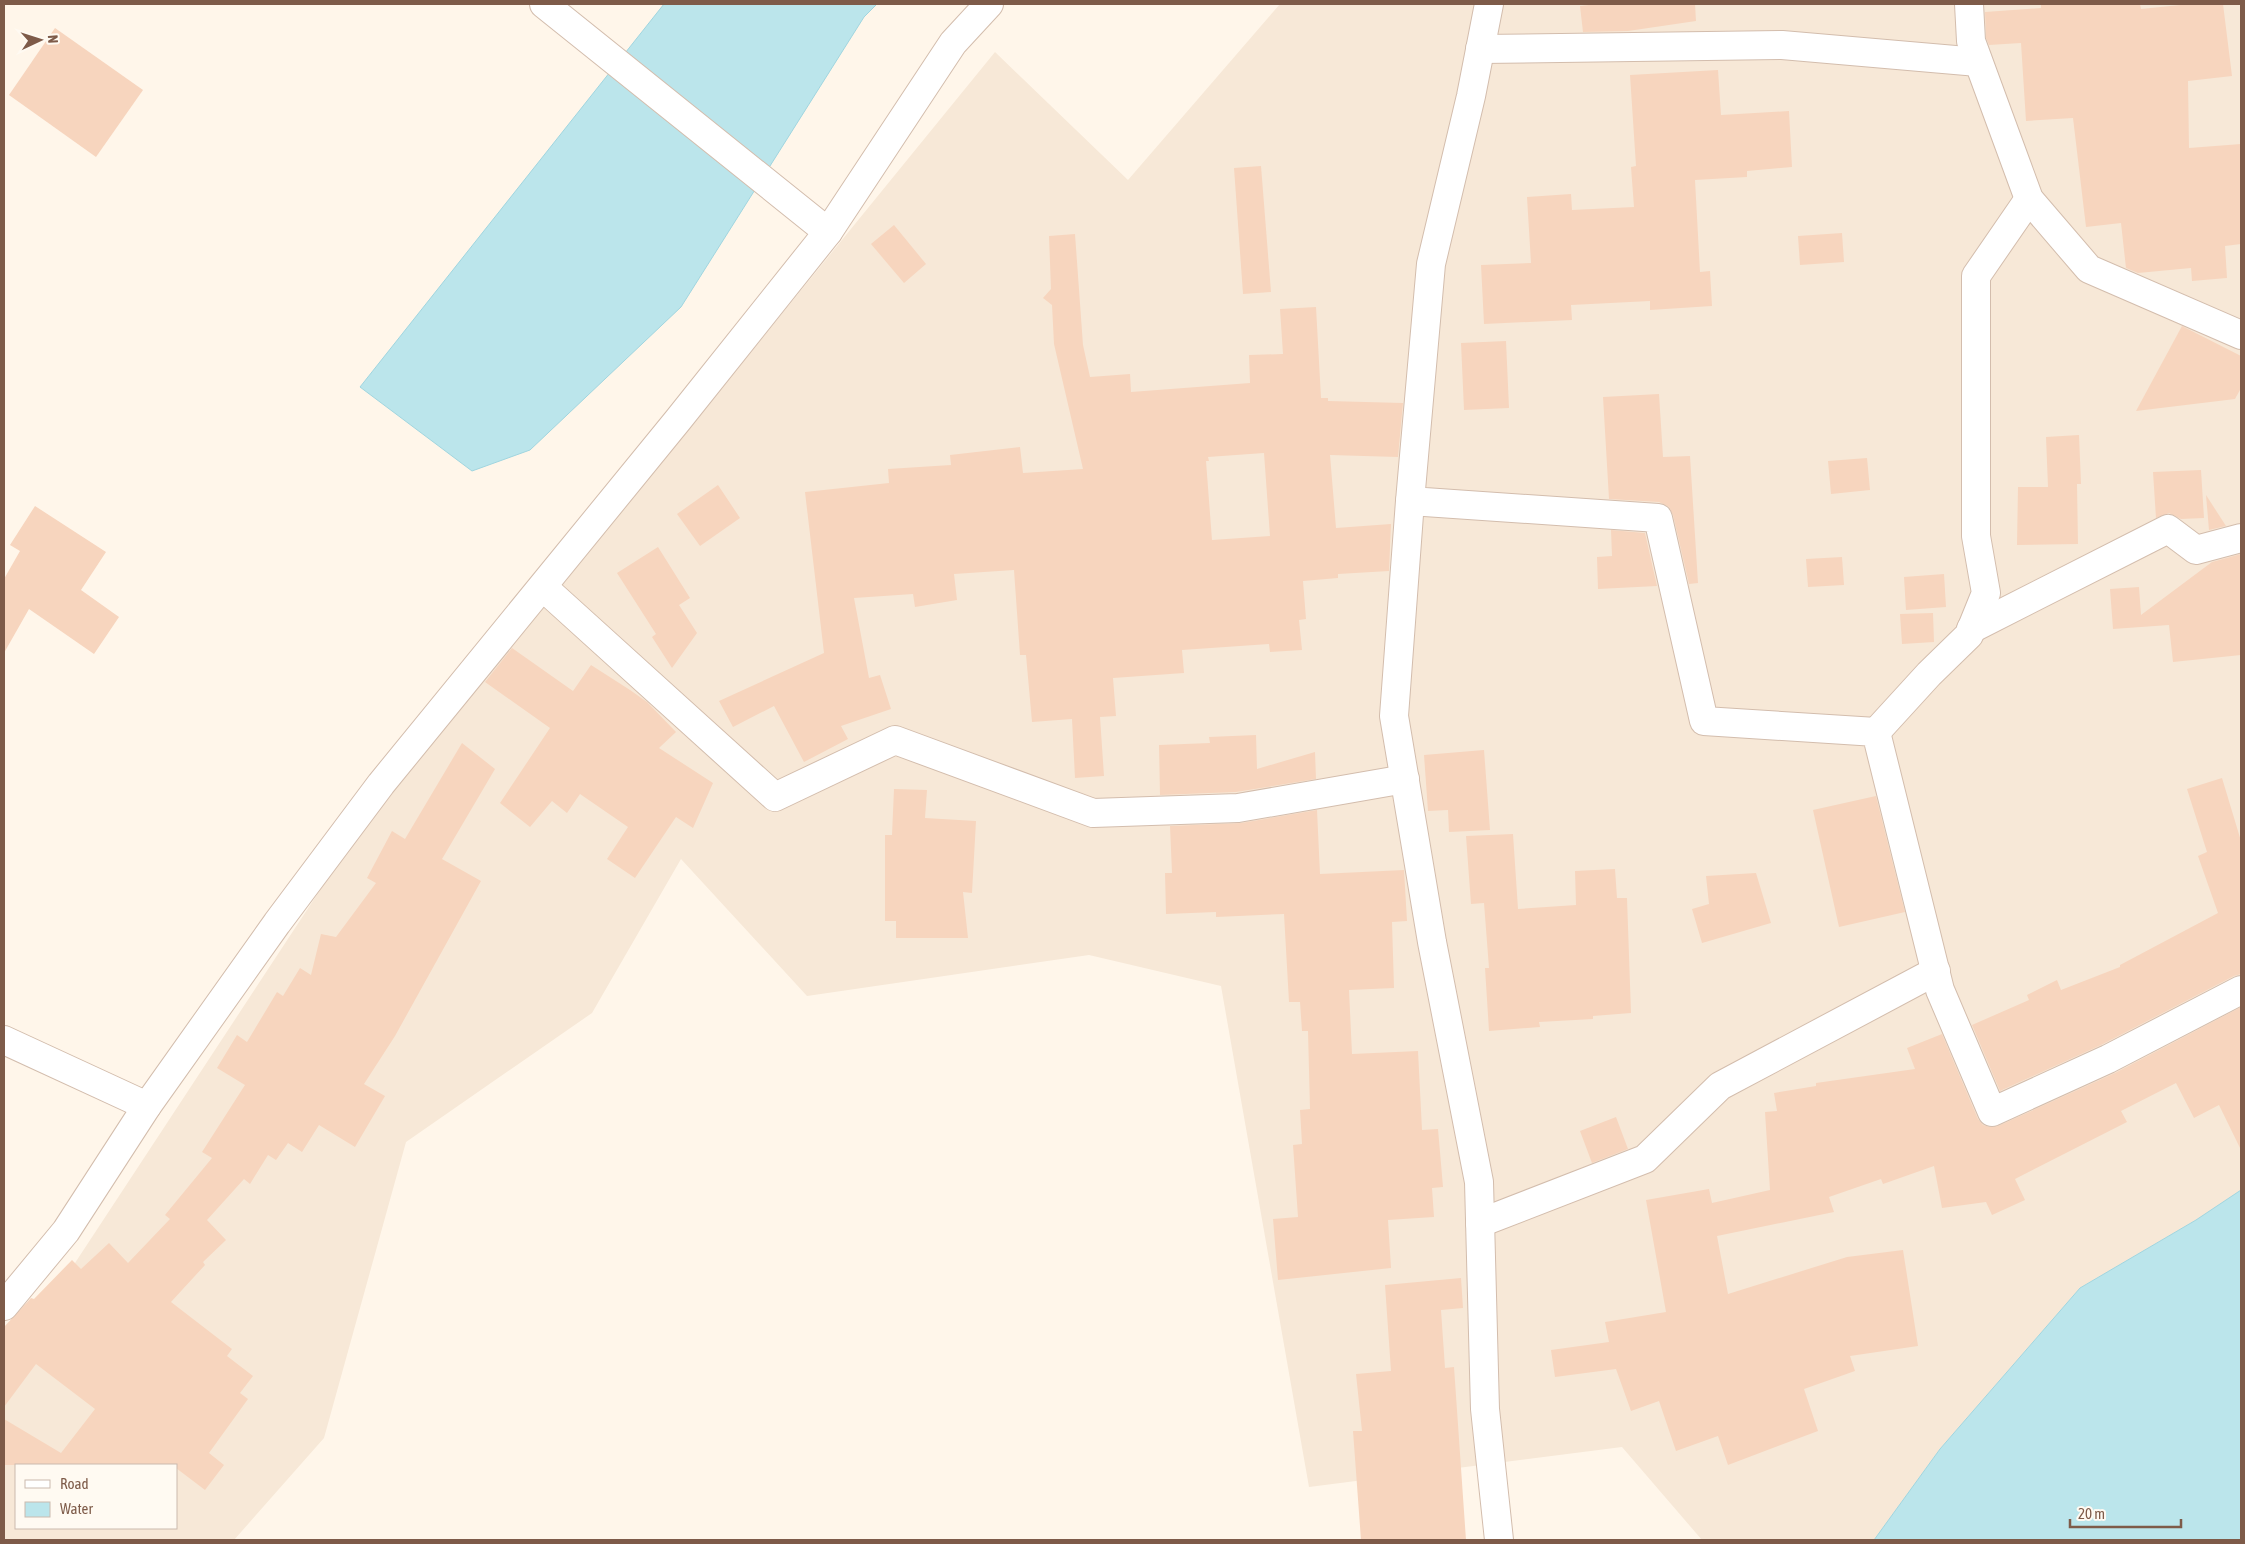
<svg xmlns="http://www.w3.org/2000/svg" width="2245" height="1544" viewBox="0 0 2245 1544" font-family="'Asap Condensed',sans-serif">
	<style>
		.residential { fill: #f7e8d7; fill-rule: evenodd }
		.water { fill: #bbe5eb; stroke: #a0d5df }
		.building { fill: #f7d5be; fill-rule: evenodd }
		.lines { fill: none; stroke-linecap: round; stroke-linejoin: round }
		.minor-casing { stroke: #d3bdad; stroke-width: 30 }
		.tertiary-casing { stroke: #d3bdad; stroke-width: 30 }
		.minor { stroke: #fff; stroke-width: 28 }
		.tertiary { stroke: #fff; stroke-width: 28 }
	</style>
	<rect width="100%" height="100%" fill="#fff6ea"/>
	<path class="residential" d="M1280,4H2241V1190L2196,1220L2080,1288L1940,1449L1874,1540H1702L1622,1447L1309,1487L1221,986L1089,955L807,996L681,859L592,1013L406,1142L324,1438L234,1540H4V1371L351,843L995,52L1128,180ZM16,1465H176V1528H16Z"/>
	<g class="water">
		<polygon points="664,4 877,4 864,17 681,307 530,450 472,471 360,387"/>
		<polygon points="2241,1190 2241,1540 1874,1540 1940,1449 2080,1288 2196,1220"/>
	</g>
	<g class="building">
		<polygon points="1597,4 1695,4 1696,21 1628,31 1583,32 1580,6"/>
		<polygon points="2041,4 2140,4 2141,9 2190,4 2223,4 2232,76 2188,81 2189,148 2241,144 2241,244 2225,246 2227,278 2192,281 2191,268 2138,273 2126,268 2121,223 2086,227 2073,118 2026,121 2021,43 1989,45 1986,38 1985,12 2041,8"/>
		<polygon points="55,28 143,90 96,157 9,95"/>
		<polygon points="1718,70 1721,115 1789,111 1792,167 1747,171 1747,177 1695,180 1700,272 1710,271 1712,306 1650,310 1650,301 1571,305 1572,320 1484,324 1481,265 1531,263 1527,197 1571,194 1572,210 1634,207 1631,167 1636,166 1630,75"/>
		<polygon points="1261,166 1271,292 1243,294 1234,168"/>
		<polygon points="894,225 926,264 904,283 871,244"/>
		<polygon points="1842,233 1844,262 1800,265 1798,236"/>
		<path d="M1075,234L1083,345L1090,377L1130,374L1131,392L1250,383L1249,355L1283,354L1280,309L1316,307L1321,398H1328V401L1403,403L1398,457L1330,455L1336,528L1391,524L1389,571L1338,574V578L1303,581L1306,619L1299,620L1302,650L1270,652L1269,644L1182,650L1184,673L1113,678L1116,716L1100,717L1104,776L1075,778L1072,719L1032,722L1026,655H1020L1014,570L954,574L957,600L915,607L913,594L854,598L869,678L880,675L891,709L841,726L848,739L804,762L774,706L733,727L719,701L824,653L805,492L889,483L888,469L951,465L950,455L1020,447L1023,473L1083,469L1054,344L1052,305L1043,298L1051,289L1049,236ZM1264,453L1270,536L1212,540L1206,461H1209L1208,457Z"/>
		<polygon points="2182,326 2241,356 2241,388 2235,399 2136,411"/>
		<polygon points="1506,341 1509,408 1464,410 1461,343"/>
		<polygon points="1659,394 1663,457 1690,456 1698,583 1689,584 1673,515 1669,507 1659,502 1609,499 1603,397"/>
		<polygon points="2079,435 2081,484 2077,484 2078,544 2017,545 2018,487 2048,487 2046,437"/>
		<polygon points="1867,458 1870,490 1831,494 1828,461"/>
		<polygon points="2201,470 2204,518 2181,519 2169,513 2156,518 2153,472"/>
		<polygon points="718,485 740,518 700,546 677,514"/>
		<polygon points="2206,495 2226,526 2209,530"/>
		<polygon points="35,506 106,552 81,590 119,617 94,654 29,609 4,653 4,579 20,551 10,545"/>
		<polygon points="1611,530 1645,533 1657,586 1598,589 1597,557 1612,556"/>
		<polygon points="658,547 690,598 679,605 697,633 672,668 652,637 656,634 617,573"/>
		<polygon points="2241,554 2241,655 2173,662 2169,625 2113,629 2110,589 2139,587 2141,615 2212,562"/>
		<polygon points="1842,557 1844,585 1808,587 1806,559"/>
		<polygon points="1944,574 1946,607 1906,610 1904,577"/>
		<polygon points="1933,613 1934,642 1902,644 1900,614"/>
		<polygon points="512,648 573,691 591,665 630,690 647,702 676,732 659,748 713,783 693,828 676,817 635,878 607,859 628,827 580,794 567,813 552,801 530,827 500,803 550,728 485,682"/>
		<polygon points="1256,735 1257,769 1315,752 1316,779 1236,792 1160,795 1159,745 1210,743 1209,737"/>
		<polygon points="462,743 495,769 442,859 481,881 395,1036 364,1084 385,1096 355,1147 319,1125 302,1152 288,1143 276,1160 268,1155 250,1184 244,1179 207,1220 226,1240 203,1262 205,1265 171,1302 232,1349 227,1356 253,1376 240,1393 248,1399 209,1453 224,1465 205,1490 176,1468 176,1465 171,1464 4,1465 4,1419 61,1453 95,1409 36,1364 4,1407 4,1327 31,1298 34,1299 72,1260 81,1269 109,1243 128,1263 170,1219 165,1215 212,1158 202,1152 245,1085 217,1068 237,1035 247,1042 277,992 283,996 300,968 311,975 321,934 336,937 376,883 367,878 392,831 405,839"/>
		<polygon points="1484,750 1490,830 1449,832 1448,810 1428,811 1424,755"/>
		<polygon points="2222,778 2241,841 2241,974 2234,976 2101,1045 2000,1091 1972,1025 2029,1000 2027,995 2057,980 2061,990 2120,967 2120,965 2218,913 2198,856 2207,852 2187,789"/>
		<polygon points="894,789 927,790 925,818 976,821 972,893 963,892 968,938 896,938 896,921 885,921 885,835 892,835"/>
		<polygon points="1876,796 1905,912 1839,927 1813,810"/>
		<polygon points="1317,810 1320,874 1404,870 1407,921 1392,922 1394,988 1349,990 1352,1054 1418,1051 1422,1130 1438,1129 1443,1187 1432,1188 1434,1217 1388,1220 1391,1268 1278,1280 1273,1219 1298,1217 1293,1145 1302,1144 1300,1110 1310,1109 1308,1031 1302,1031 1300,1002 1289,1002 1284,914 1216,917 1216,912 1166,914 1165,873 1172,873 1170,826 1241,823"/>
		<polygon points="1513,834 1518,909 1576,905 1575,871 1615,869 1617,898 1627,898 1631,1013 1593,1016 1593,1019 1539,1022 1540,1027 1489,1031 1485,968 1489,968 1484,903 1471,904 1466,836"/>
		<polygon points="1756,873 1771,923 1702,943 1692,909 1709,904 1706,876"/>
		<polygon points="2241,1007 2241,1150 2219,1105 2194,1118 2176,1083 2121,1111 2127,1122 2015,1179 2025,1200 1992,1215 1986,1202 1942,1208 1934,1166 1883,1184 1881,1179 1829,1197 1834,1212 1717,1236 1728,1294 1847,1257 1903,1250 1918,1346 1850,1356 1855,1371 1804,1389 1818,1431 1728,1465 1718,1436 1676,1451 1659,1401 1631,1411 1616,1369 1555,1377 1551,1350 1609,1342 1605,1322 1666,1312 1646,1200 1709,1189 1712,1203 1770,1190 1765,1112 1777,1111 1774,1093 1816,1086 1816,1083 1915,1069 1907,1048 1942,1034 1978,1119 1983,1125 1990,1127 1998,1126 2115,1073"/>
		<polygon points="1616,1117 1628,1149 1592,1163 1580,1131"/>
		<polygon points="1461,1278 1463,1308 1441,1310 1445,1368 1454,1367 1466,1540 1361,1540 1353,1431 1362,1431 1356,1374 1391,1371 1385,1285"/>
	</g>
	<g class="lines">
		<defs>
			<g id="minor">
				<polyline points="544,4 828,232"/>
				<polyline points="1489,4 1471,96 1431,264 1410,501 1658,518 1704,721 1876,732 1940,990 1992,1112 2108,1059 2241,990"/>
				<polyline points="1969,4 1971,41 2029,199 2089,269 2241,335"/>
				<polyline points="1480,49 1782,45 1978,62"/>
				<polyline points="1410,501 1394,716 1432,942 1479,1182 1485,1409 1499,1540"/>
				<polyline points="543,587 775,797 895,740 1093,813 1238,808 1405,779"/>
				<polyline points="1971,629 2168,529 2196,550 2241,538"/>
				<polyline points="1876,732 1929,674 1969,635 1986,593 1976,536 1976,276 2029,199"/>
				<polyline points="4,1040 147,1106"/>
				<polyline points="1480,1223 1645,1159 1720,1086 1936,971"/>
			</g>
			<polyline id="tertiary" points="4,1306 66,1231 147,1106 277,923 381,784 678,420 828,232 953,43 989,4"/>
		</defs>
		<use href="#minor" class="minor-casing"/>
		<use href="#tertiary" class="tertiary-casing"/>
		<use href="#minor" class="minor"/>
		<use href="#tertiary" class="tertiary"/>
	</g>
	<rect width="2245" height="1544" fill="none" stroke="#7e5b49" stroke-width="10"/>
	<rect x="15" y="1464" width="162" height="65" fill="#fffaf2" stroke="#cbbaae"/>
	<rect x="25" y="1480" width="25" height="8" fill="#ffffff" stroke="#cbbaae"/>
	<text x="60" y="1489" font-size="15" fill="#7e5b49">Road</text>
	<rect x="25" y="1502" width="25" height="15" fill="#bbe5eb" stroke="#cbbaae"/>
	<text x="60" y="1514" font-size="15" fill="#7e5b49">Water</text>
	<g transform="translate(40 40) rotate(86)" stroke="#fffaf2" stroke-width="4" paint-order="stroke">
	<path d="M0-4L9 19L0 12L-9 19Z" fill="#7e5b49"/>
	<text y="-8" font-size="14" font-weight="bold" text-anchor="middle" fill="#7e5b49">N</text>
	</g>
	<path d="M2070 1519v8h111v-8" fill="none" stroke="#7e5b49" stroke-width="2.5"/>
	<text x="2078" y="1519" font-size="15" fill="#7e5b49" stroke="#fffaf2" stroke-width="4" paint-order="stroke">20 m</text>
</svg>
